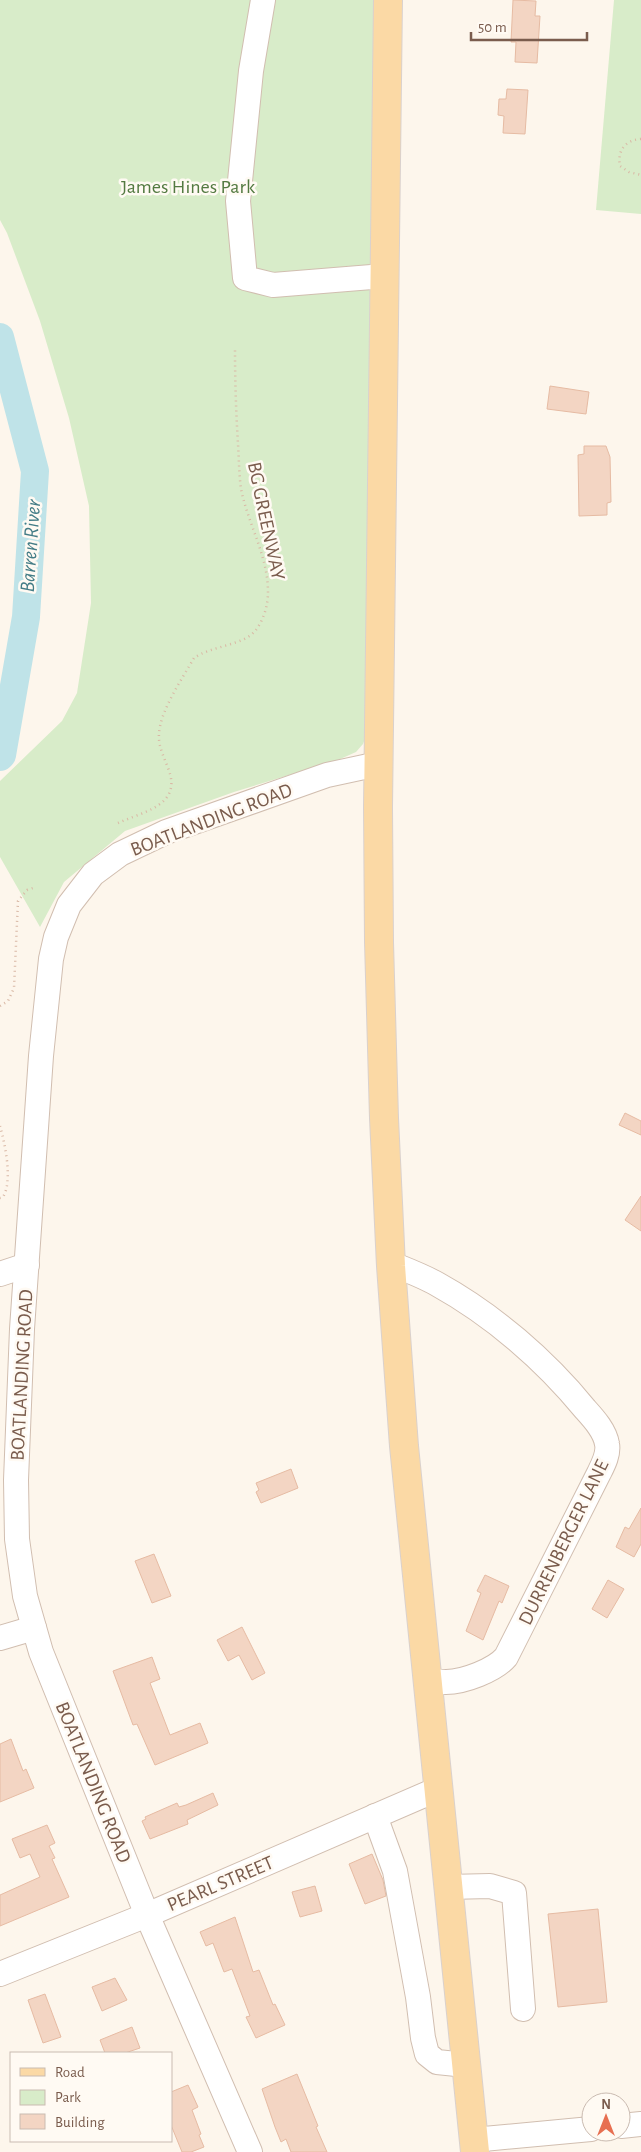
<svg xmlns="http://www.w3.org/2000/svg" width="641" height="2152" viewBox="0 0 641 2152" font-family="'Alegreya Sans',sans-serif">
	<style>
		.green { fill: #d8ecc9 }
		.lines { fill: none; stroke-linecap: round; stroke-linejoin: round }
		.river { stroke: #bfe3e8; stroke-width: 28 }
		.building { fill: #f3d5c3; stroke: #e6bba3 }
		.minor-casing { stroke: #d1beb0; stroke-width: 26 }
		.major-casing { stroke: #dad1cd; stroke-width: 30 }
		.path { stroke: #d9b8a5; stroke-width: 2.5; stroke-dasharray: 1 4; stroke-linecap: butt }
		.minor { stroke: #fff; stroke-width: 24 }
		.major { stroke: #fbd9a5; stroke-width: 28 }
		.labels { text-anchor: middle; stroke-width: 5; stroke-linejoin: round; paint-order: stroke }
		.park-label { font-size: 20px; fill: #537a41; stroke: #fffaf3 }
		.street-label { font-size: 20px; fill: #7a5c4d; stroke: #fffaf3 }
		.water-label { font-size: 21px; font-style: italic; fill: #437c86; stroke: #fffaf3 }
	</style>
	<rect width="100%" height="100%" fill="#fdf6ec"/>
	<g class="green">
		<polygon points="0,0 377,0 367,733 363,744 356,752 338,760 234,792 125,831 64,882 40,927 0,857 0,781 62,721 77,693 91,603 89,506 69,418 40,321 7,233 0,220"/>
		<polygon points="614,0 641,0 641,214 596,210"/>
	</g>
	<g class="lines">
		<polyline class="river" points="0,337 35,471 26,617 2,755 0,757"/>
	</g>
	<g class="building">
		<polygon points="513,0 536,1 535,16 540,16 537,63 515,62 516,42 511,42"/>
		<polygon points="507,89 528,90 525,134 503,133 504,116 498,115 499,99 506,99"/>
		<polygon points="550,386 589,392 586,414 547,409"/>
		<polygon points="584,446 606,446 610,457 611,502 607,503 607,515 579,516 578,455 584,454"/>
		<polygon points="625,1113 641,1121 641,1135 619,1125"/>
		<polygon points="641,1196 641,1231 625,1220"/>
		<polygon points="291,1469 298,1488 261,1503 256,1492 259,1490 256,1483"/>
		<polygon points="641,1508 641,1544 634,1557 616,1547 625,1527 629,1529"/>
		<polygon points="154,1554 171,1596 152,1603 135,1561"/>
		<polygon points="485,1575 509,1586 502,1603 499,1601 483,1640 466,1631 481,1593 477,1591"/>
		<polygon points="608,1580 624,1589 607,1618 592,1609"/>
		<polygon points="242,1627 265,1673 252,1680 239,1655 228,1661 217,1640"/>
		<polygon points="152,1657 160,1679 150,1683 170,1735 200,1723 208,1743 155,1765 137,1724 133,1725 113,1671"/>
		<polygon points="11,1739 23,1771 26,1769 34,1788 0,1802 0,1744"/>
		<polygon points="213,1793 218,1805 187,1820 188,1824 150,1839 142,1821 146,1819 145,1817 177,1803 179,1807 186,1805"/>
		<polygon points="47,1825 55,1843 49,1846 55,1858 52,1859 69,1897 0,1926 0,1895 40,1877 30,1854 20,1858 12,1839"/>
		<polygon points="372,1854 383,1880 386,1896 365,1904 349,1864"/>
		<polygon points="315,1886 322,1911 300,1917 292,1892"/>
		<polygon points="598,1909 607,2002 558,2007 548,1914"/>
		<polygon points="235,1917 253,1972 259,1970 273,2005 275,2004 285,2025 256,2038 246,2017 250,2016 232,1969 224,1972 213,1943 206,1946 200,1932"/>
		<polygon points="115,1978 127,2000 102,2011 92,1987"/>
		<polygon points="45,1994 61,2037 43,2043 28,2000"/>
		<polygon points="132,2027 140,2048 125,2053 105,2053 100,2040"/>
		<polygon points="297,2074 318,2126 316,2127 327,2152 291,2152 286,2139 281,2142 275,2127 262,2089"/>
		<polygon points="188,2085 198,2107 192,2110 201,2134 199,2135 204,2147 191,2152 182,2152 171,2125 171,2092"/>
	</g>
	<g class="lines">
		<defs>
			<g id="minor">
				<polyline points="263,0 251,71 238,201 245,278 273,285 384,276"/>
				<path d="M392,1264C407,1270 423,1276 437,1284C493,1315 545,1360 585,1409C594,1419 605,1431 607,1444C609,1454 603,1465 599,1473L506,1657C495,1670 464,1682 446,1682C440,1682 433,1681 426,1680"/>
				<polyline points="0,1274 27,1265"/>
				<polyline points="0,1638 34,1628"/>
				<polyline points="375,1816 395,1871 418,1997 423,2038 427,2054 437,2062 466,2065"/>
				<polyline points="448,1887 490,1886 514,1893 523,2009"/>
				<polyline points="0,1974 147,1915 438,1789"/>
				<polyline points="621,2126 641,2124"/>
				<polyline points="473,2140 591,2129"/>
				<polyline points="250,2152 147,1915 41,1652 25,1596 17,1539 16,1480 22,1329 41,1056 51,959 56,937 69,905 93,874 120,854 166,832 327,775 378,764"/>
			</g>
			<polyline id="major" points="388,0 378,807 379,942 384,1118 391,1266 404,1446 475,2152"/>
		</defs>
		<use href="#minor" class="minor-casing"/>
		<use href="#major" class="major-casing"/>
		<g class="path">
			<path d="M641,139C625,140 617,151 620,166L629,172L641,175"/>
			<path d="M118,823C145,811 183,805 168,768C164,757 158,746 159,734C160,711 182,679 194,658C211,646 244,645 255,631C264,620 268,605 268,592C268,556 248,524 241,489C239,474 239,459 238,444C236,412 235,380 235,348"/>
			<polyline points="0,1006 8,1001 14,988 18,901 27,890 36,887"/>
			<path d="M0,1126C5,1144 13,1181 3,1197L0,1198"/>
		</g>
		<use href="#minor" class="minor"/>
		<use href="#major" class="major"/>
	</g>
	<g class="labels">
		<g class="park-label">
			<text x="188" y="193">James Hines Park</text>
		</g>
		<g class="street-label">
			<text transform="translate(267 521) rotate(78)" y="7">BG GREENWAY</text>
			<text transform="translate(211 819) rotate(-21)" y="7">BOATLANDING ROAD</text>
			<text transform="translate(21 1375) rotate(-87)" y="7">BOATLANDING ROAD</text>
			<text transform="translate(563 1542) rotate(-64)" y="7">DURRENBERGER LANE</text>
			<text transform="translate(94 1782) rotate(68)" y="7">BOATLANDING ROAD</text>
			<text transform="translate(220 1883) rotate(-23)" y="7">PEARL STREET</text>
		</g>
		<g class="water-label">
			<text transform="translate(30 546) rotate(-86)" y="7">Barren River</text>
		</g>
	</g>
	<rect x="10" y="2052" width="162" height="90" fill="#fffaf3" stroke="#cabbb1"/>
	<rect x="20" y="2068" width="25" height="8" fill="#fbd9a5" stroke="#cabbb1"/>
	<text x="55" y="2077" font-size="15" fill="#7a5c4d">Road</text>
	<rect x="20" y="2090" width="25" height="15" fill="#d8ecc9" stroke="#cabbb1"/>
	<text x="55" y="2102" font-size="15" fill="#7a5c4d">Park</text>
	<rect x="20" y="2114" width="25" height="15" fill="#f3d5c3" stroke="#cabbb1"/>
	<text x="55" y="2127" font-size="15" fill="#7a5c4d">Building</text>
	<g transform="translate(606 2117)"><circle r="24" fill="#fffaf3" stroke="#cabbb1"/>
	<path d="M0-4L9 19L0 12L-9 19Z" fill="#e76f51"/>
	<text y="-8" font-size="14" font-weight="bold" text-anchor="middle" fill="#7a5c4d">N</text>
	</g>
	<path d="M471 32v8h116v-8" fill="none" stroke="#7a5c4d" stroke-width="2.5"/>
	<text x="478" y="32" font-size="15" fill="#7a5c4d" stroke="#fffaf3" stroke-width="4" paint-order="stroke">50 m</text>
</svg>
